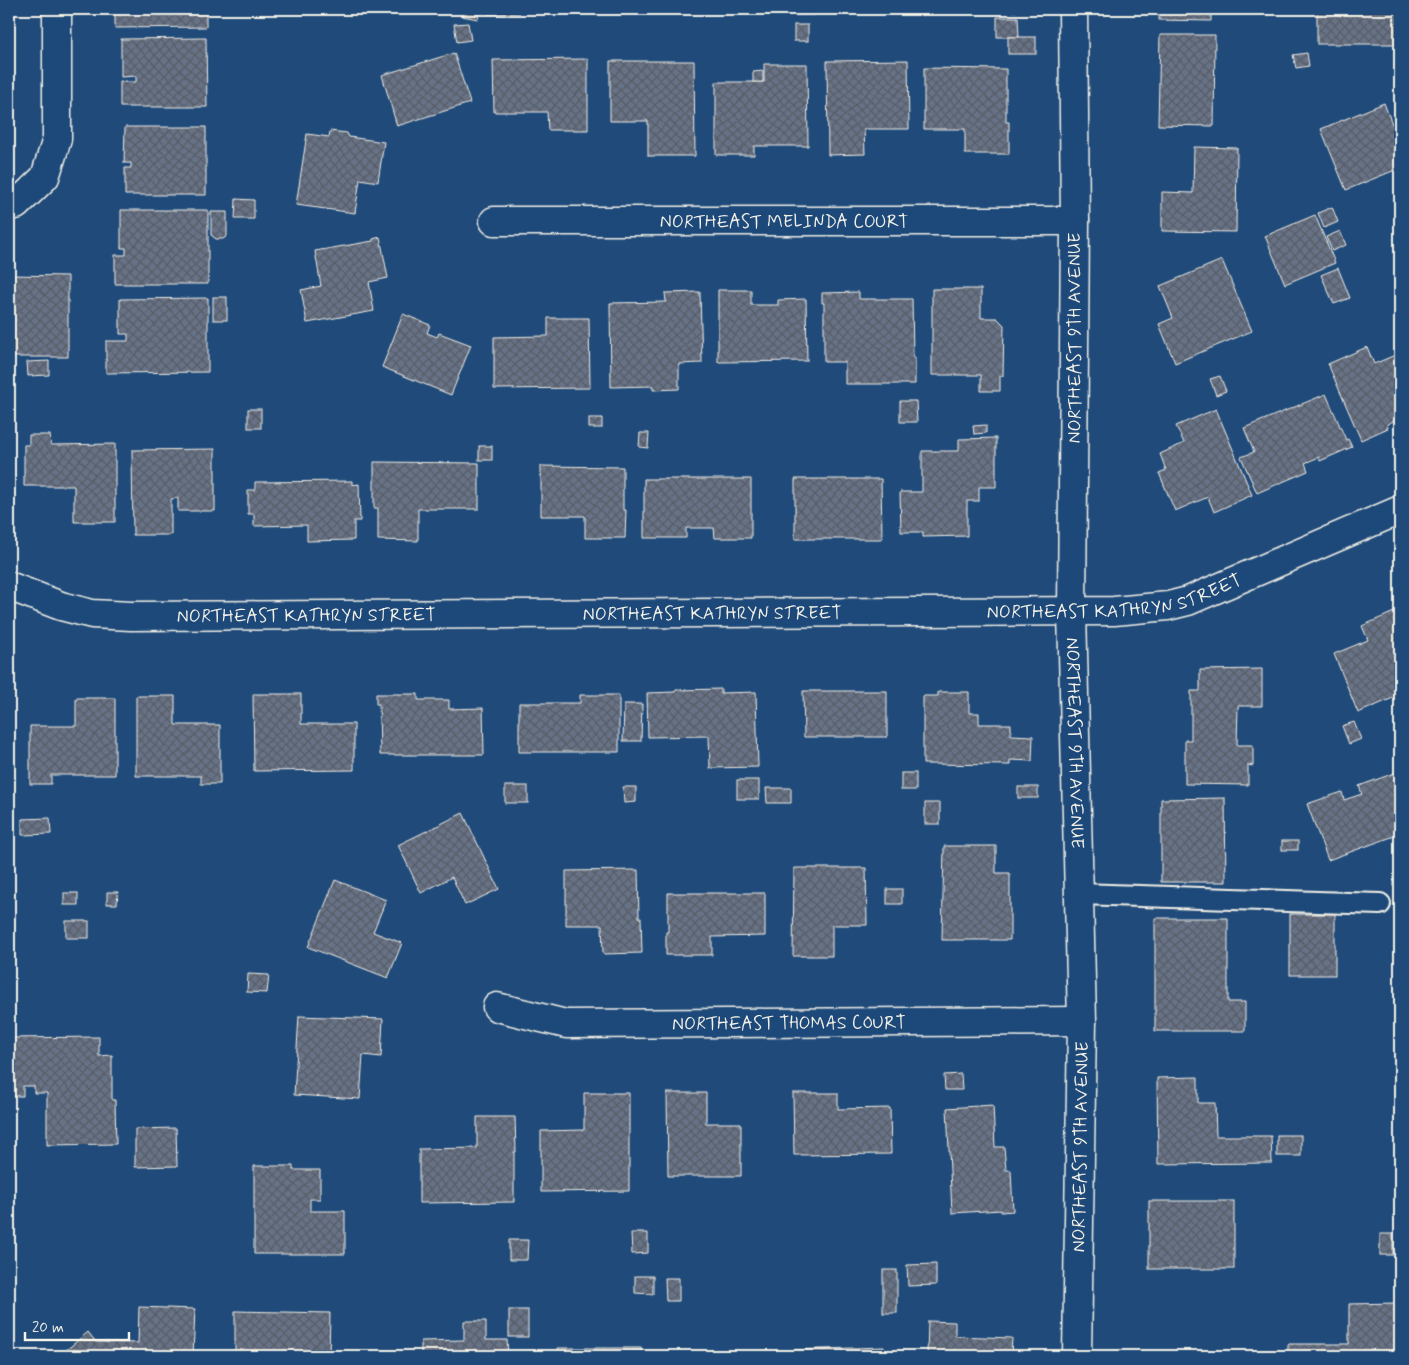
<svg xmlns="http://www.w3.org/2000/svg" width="1409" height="1365" viewBox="0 0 1409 1365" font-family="Mynerve,sans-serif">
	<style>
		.building { fill: url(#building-cross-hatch); stroke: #f4f1e8 }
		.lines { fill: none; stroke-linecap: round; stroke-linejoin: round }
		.service-casing { stroke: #f4f1e8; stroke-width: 24 }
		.minor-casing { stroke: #f4f1e8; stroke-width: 31 }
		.service { stroke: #1f4a7a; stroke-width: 20 }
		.minor { stroke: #1f4a7a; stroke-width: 28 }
		.labels { text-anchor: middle; stroke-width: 4.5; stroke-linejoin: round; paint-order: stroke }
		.street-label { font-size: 18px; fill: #f4f1e8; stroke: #1f4a7a }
	</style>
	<defs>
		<pattern id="building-cross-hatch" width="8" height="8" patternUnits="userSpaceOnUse" patternTransform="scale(1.25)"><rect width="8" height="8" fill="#677287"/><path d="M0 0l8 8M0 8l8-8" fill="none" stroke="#585d66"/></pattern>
	</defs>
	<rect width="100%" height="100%" fill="#1f4a7a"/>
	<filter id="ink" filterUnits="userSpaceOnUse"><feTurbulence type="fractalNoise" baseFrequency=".02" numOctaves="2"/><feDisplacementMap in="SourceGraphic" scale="10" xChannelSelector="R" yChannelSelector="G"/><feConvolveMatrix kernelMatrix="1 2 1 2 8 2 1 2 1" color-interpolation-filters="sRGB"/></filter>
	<g filter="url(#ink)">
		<g class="building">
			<polygon points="115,9 206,9 206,27 115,28"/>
			<polygon points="464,9 480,9 478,19 462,16"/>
			<polygon points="488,9 520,9 520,13 488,14"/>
			<polygon points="786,9 815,9 815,15 787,15"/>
			<polygon points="960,9 1017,9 1017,11 960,10"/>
			<polygon points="1159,9 1211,9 1211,21 1159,20"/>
			<rect x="1317" y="9" width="83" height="35"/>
			<polygon points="997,17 1018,17 1019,37 997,37"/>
			<polygon points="468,23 471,40 457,42 454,24"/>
			<rect x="794" y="25" width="14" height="16"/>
			<rect x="9" y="28" width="5" height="24"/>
			<polygon points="1160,35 1215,35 1214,126 1158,125"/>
			<rect x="1008" y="37" width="28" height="17"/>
			<polygon points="206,38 207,107 120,107 120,82 136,82 136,76 121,77 121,39"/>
			<polygon points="454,53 470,103 397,126 382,75"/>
			<polygon points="1307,53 1309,66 1296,68 1293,55"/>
			<rect x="9" y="58" width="3" height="37"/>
			<polygon points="588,59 588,130 548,130 547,112 494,112 493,60"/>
			<polygon points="908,60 909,129 864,129 865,154 828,155 827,61"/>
			<polygon points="610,61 694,61 695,156 648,156 648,121 610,121"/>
			<polygon points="764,64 807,64 808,146 754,146 754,155 716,155 716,82 764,82"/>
			<polygon points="924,68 1006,69 1006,122 1009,122 1009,154 965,154 965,129 924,129"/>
			<polygon points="763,71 763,82 753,82 753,72"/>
			<polygon points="1384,103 1392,124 1400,121 1400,168 1346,190 1321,129"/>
			<rect x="9" y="104" width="3" height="37"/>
			<polygon points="125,127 206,127 206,195 125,195 125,168 131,168 131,163 124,163"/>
			<polygon points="330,131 347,133 349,137 384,142 378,182 360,179 355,213 296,205 307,134 329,137"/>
			<polygon points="1194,147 1237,148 1236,232 1162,231 1162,192 1193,193"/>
			<polygon points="236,199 254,200 254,219 235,219"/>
			<polygon points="1332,207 1338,222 1324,228 1318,213"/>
			<polygon points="121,210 208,210 208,284 115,284 115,255 126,255 126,248 121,248"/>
			<polygon points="211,212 227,212 227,236 223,239 216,239 211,235"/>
			<polygon points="1315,215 1335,263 1285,284 1265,236"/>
			<polygon points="1340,231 1346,245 1332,251 1326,237"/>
			<polygon points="380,237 388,278 369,282 374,311 307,323 301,290 321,286 315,251 373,241 373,239"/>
			<polygon points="1222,260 1252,331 1175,363 1159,324 1173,318 1160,286"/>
			<polygon points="1338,268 1350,298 1334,304 1321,275"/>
			<polygon points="9,275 68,276 68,357 9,357"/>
			<polygon points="932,289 981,289 981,318 997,318 1004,325 1003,376 1000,376 1000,391 981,391 981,375 932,375"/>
			<polygon points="718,290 751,290 751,305 778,305 778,300 806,299 807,361 718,362"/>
			<polygon points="700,292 702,363 679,364 679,389 653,390 653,386 611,387 610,303 666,302 665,293"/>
			<polygon points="859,292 859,299 912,299 913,358 915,358 915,384 845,384 845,362 824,362 824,303 822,303 822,293"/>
			<rect x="213" y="297" width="14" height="23"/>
			<polygon points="208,298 208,372 106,373 106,341 128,341 128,334 120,334 120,299"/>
			<polygon points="403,314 430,325 427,333 437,337 439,333 471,345 451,395 382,367"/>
			<polygon points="548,318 589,318 590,388 494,389 494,337 548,336"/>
			<polygon points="1367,347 1374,364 1400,353 1400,418 1387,424 1388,428 1361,440 1328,364"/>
			<polygon points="49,361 49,375 28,376 27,362"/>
			<polygon points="1220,376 1226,391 1216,395 1210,379"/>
			<polygon points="1326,394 1346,440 1348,439 1352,447 1320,461 1319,457 1305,463 1308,471 1257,493 1241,457 1254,452 1244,428"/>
			<polygon points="900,401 916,401 917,422 900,422"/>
			<rect x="248" y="409" width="13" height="19"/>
			<polygon points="1216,409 1252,495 1214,512 1208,497 1175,511 1159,473 1166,470 1160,454 1184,443 1176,426"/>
			<rect x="589" y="418" width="13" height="10"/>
			<polygon points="986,425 986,433 974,434 973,426"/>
			<polygon points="640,433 649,433 648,448 639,447"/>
			<polygon points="29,435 50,435 51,445 115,444 115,522 74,522 74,486 24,486 24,445 29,445"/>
			<polygon points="996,438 996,487 979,487 979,501 967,501 967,536 923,537 923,532 901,532 900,492 922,492 922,451 959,451 959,439"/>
			<rect x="479" y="446" width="13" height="14"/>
			<polygon points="215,449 215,511 178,511 178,498 171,499 171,535 133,535 132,450"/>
			<polygon points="374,462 479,463 479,509 418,509 418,541 378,540 378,508 374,508"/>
			<polygon points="541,466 623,467 623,510 626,510 625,538 585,538 585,516 541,516"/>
			<polygon points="644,479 751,479 751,538 715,538 714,528 686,528 686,538 644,538"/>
			<polygon points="795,479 881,479 882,539 795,539"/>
			<polygon points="352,481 352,485 359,484 360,521 354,521 354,540 307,541 307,525 254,526 254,514 248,514 248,490 255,490 255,482"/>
			<polygon points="1394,612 1400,628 1400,695 1358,713 1334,654 1368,640 1362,626"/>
			<polygon points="1262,669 1262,706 1238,706 1237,745 1253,745 1253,766 1248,765 1248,785 1185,784 1185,740 1191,740 1191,691 1200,691 1200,670"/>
			<polygon points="721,689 721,693 756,692 758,767 710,768 709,736 648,737 647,693 675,692 675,690"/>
			<polygon points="803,691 887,691 887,737 804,737"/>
			<polygon points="938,692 969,692 969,713 979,713 979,724 1011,724 1011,735 1033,736 1032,761 1010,760 1010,765 923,764 923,696 938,696"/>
			<polygon points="253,694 301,694 301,724 354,724 354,770 254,771"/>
			<polygon points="376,694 418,694 418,700 449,700 449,709 483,708 484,755 380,755 379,704 376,704"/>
			<polygon points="580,695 619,695 619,752 519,752 519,703 580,703"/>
			<polygon points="136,696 175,696 175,725 220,725 220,784 201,784 201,776 136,776"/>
			<polygon points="76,698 115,698 115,775 51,775 51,784 30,784 30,726 76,726"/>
			<polygon points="624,704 642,704 641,741 623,741"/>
			<polygon points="1354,722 1361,739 1349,744 1342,726"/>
			<polygon points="1400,771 1400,834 1328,860 1307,804 1342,792 1344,800 1362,794 1359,786"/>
			<rect x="901" y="773" width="15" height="17"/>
			<rect x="737" y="780" width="22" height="19"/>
			<rect x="505" y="786" width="23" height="17"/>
			<polygon points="623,787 636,787 636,802 624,803"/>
			<rect x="1018" y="787" width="20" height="11"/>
			<polygon points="766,788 791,788 791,803 767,803"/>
			<polygon points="1225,798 1226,882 1161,882 1161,799"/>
			<rect x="925" y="803" width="15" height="21"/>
			<polygon points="463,813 499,889 465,905 452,877 421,893 398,845"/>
			<polygon points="50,818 51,834 22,835 22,819"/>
			<rect x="1282" y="841" width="16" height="9"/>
			<polygon points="944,846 996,846 996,873 1010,873 1010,940 942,940"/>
			<rect x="9" y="858" width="4" height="16"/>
			<polygon points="794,868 866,868 867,925 832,925 832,956 793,956"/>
			<polygon points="638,870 639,918 641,918 642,953 603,954 602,925 566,925 566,871"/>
			<polygon points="335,880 386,900 373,932 402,943 388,978 308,947"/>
			<rect x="887" y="889" width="15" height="15"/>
			<polygon points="107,892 118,892 117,904 107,904"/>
			<rect x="64" y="893" width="14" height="12"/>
			<polygon points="668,893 765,893 765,936 712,937 712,955 666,955 666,932 668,932"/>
			<rect x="1290" y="914" width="45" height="61"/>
			<polygon points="1155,918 1228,918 1228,1002 1245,1002 1245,1031 1155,1031"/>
			<rect x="66" y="921" width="23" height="17"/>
			<polygon points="248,974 269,975 267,993 247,992"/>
			<polygon points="299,1016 383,1019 381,1057 363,1055 360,1099 294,1095"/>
			<polygon points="99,1037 99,1056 112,1055 112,1100 115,1100 116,1144 47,1145 47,1093 34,1093 34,1086 23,1086 23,1096 9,1096 9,1038"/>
			<polygon points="961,1074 962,1090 945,1090 944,1075"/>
			<polygon points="1198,1077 1198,1103 1215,1103 1216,1136 1271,1136 1272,1163 1158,1164 1157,1078"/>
			<polygon points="584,1093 629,1093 629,1191 541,1192 541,1131 584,1130"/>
			<polygon points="667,1093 706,1093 706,1123 741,1123 741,1176 668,1176"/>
			<polygon points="793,1093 838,1093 838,1109 890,1108 891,1154 794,1155"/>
			<polygon points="993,1105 995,1147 1004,1147 1006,1170 1011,1170 1013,1211 1001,1212 1001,1210 952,1213 947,1108"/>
			<polygon points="477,1117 515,1117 516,1152 514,1152 514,1202 419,1203 419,1149 477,1148"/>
			<polygon points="176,1128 177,1166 135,1167 135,1129"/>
			<rect x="1277" y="1135" width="24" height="21"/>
			<polygon points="254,1166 293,1166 293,1170 320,1170 320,1199 310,1199 310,1211 345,1211 345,1254 254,1254"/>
			<rect x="1149" y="1201" width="85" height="68"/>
			<polygon points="631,1233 648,1233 648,1253 632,1254"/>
			<rect x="1380" y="1234" width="13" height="21"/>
			<polygon points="509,1240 528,1240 527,1260 509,1260"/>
			<polygon points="936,1264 936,1285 908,1286 907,1265"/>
			<rect x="883" y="1270" width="14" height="43"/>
			<polygon points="635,1276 653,1276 653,1294 635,1293"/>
			<polygon points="665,1278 679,1278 679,1301 666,1301"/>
			<polygon points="1396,1303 1397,1356 1288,1356 1288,1344 1349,1344 1349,1304"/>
			<polygon points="139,1307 195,1309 193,1356 59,1356 88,1332 96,1342 138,1343"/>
			<rect x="509" y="1310" width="19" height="27"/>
			<polygon points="235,1311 330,1313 329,1356 235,1356"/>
			<polygon points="464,1321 486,1321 486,1340 507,1340 508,1356 421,1356 421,1341 464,1340"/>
			<polygon points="928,1321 955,1322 955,1336 1012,1338 1011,1356 927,1356"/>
			<polygon points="884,1347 884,1356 794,1356 793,1350"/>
			<rect x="558" y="1348" width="83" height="8"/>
			<polygon points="1238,1352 1239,1356 1205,1356 1205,1353"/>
		</g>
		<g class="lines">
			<defs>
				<polyline id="service" points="1079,894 1380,904"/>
				<g id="minor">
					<path id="s1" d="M1073,9L1075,221L1072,611L1082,1021L1077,1356"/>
					<polyline points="9,206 16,205 45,177 57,139 57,9"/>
					<path id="s2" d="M494,221H1075"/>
					<path id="s3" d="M9,586L61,606L92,614L131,616L1114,611L1168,606L1188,601L1400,510"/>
					<path id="s4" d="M497,1007L566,1024L1082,1021"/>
				</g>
			</defs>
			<use href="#service" class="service-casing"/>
			<use href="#minor" class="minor-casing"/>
			<use href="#service" class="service"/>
			<use href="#minor" class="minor"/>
		</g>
	</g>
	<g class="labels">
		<g class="street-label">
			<text dy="6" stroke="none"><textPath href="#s2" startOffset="290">NORTHEAST MELINDA COURT</textPath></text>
			<text transform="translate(1074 338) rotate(-90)" y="6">NORTHEAST 9TH AVENUE</text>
			<text dy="6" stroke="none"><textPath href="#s3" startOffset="1112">NORTHEAST KATHRYN STREET</textPath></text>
			<text dy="6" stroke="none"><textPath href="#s3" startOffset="708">NORTHEAST KATHRYN STREET</textPath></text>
			<text dy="6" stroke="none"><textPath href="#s3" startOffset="302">NORTHEAST KATHRYN STREET</textPath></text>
			<text dy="6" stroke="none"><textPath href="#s1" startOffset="734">NORTHEAST 9TH AVENUE</textPath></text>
			<text dy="6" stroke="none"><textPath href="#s4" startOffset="294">NORTHEAST THOMAS COURT</textPath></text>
			<text transform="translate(1080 1147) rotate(-89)" y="6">NORTHEAST 9TH AVENUE</text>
		</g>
	</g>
	<rect width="1409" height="1365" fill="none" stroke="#1f4a7a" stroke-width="30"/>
	<rect x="15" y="15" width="1379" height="1335" fill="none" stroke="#f4f1e8" stroke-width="2" filter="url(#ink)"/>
	<path d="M25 1332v8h104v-8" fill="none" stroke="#f4f1e8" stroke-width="2.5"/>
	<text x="32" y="1332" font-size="15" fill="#f4f1e8" stroke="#1f4a7a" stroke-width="4" paint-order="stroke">20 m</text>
</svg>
